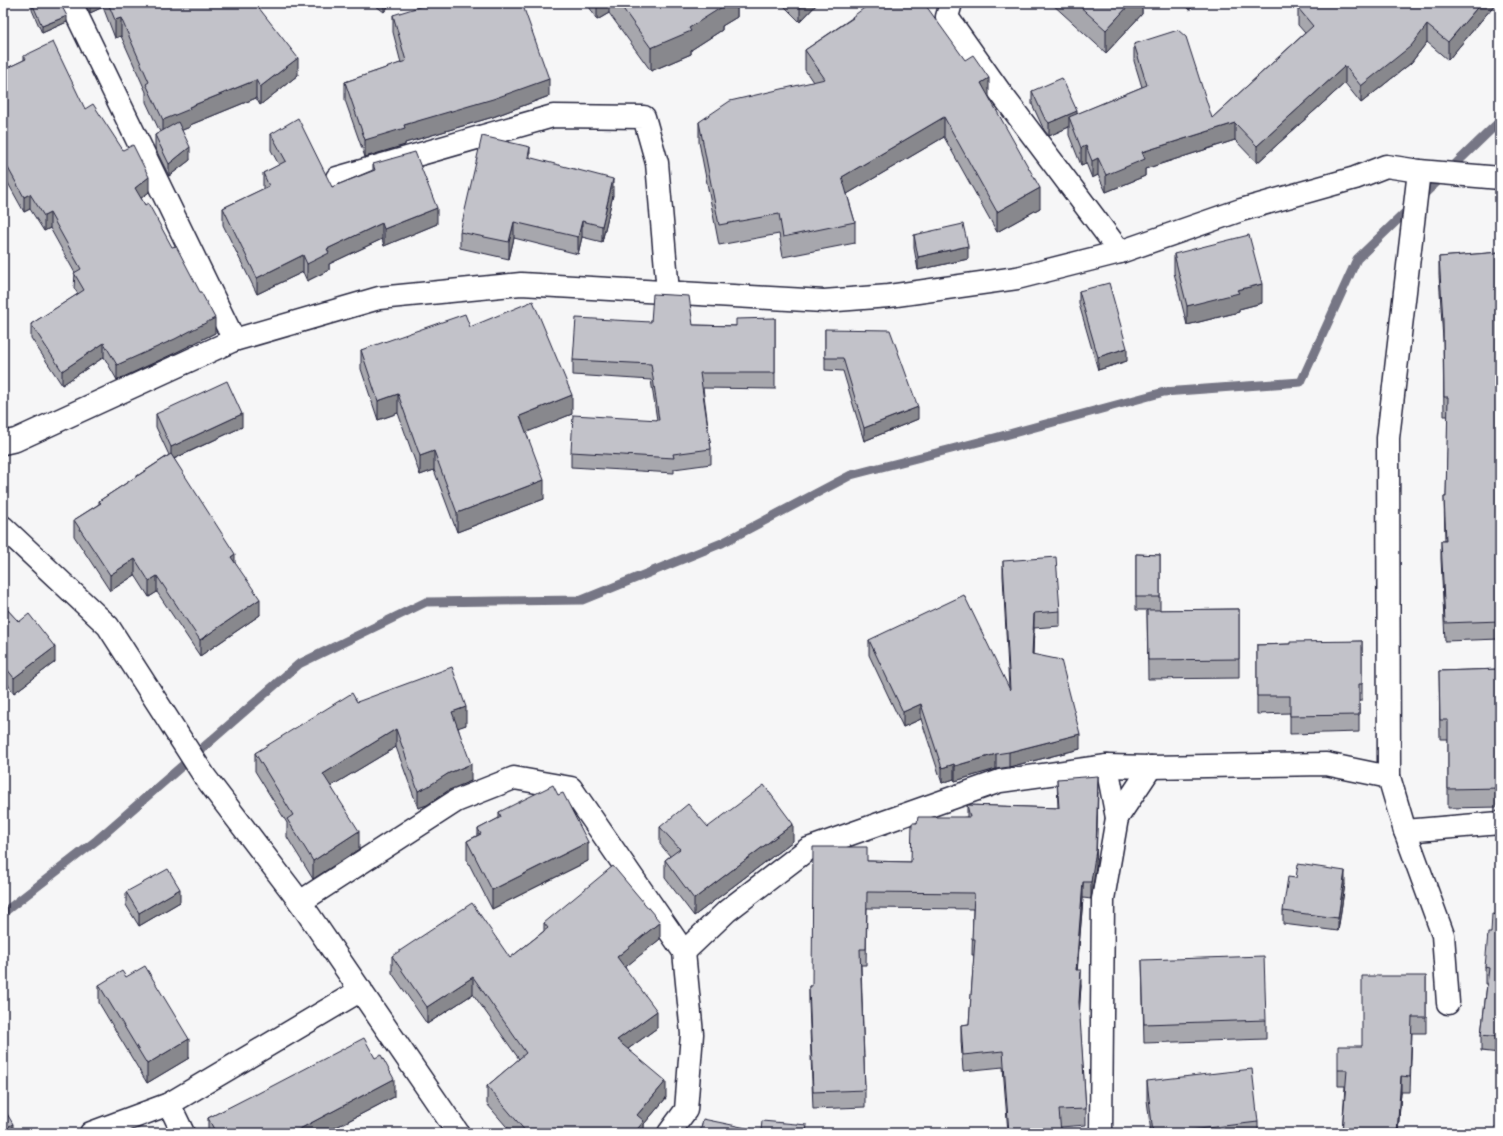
<svg xmlns="http://www.w3.org/2000/svg" width="1503" height="1136" viewBox="0 0 1503 1136" font-family="Delius,sans-serif">
	<style>
		.lines { fill: none; stroke-linecap: round; stroke-linejoin: round }
		.stream { stroke: #767685; stroke-width: 9 }
		.minor-casing { stroke: #22223b; stroke-width: 25 }
		.minor { stroke: #fff; stroke-width: 22 }
		.wall { fill: #a7a7ad; stroke: #22223b }
		.shaded-wall { fill: #88888d; stroke: #22223b }
		.building { fill: #c2c2c9; stroke: #22223b }
	</style>
	<rect width="100%" height="100%" fill="#f6f6f7"/>
	<filter id="ink" filterUnits="userSpaceOnUse"><feTurbulence type="fractalNoise" baseFrequency=".025" numOctaves="2"/><feDisplacementMap in="SourceGraphic" scale="8" xChannelSelector="R" yChannelSelector="G"/><feConvolveMatrix kernelMatrix="1 2 1 2 8 2 1 2 1" color-interpolation-filters="sRGB"/></filter>
	<g filter="url(#ink)">
		<g class="lines">
			<polyline class="stream" points="3,913 97,840 299,664 426,602 582,600 722,543 851,475 998,437 1164,392 1301,382 1357,259 1500,121"/>
			<defs>
				<g id="minor">
					<polyline points="71,3 234,340"/>
					<polyline points="951,3 947,17 1000,92 1120,252"/>
					<polyline points="337,178 553,116 644,117 657,163 668,292"/>
					<polyline points="3,443 16,440 234,340 379,298 521,284 824,301 889,296 1017,278 1120,252 1241,210 1355,178 1386,166 1419,171 1500,178"/>
					<polyline points="3,527 108,626 205,777 300,902 458,1133"/>
					<polyline points="1389,777 1388,438 1419,171"/>
					<polyline points="1117,818 1151,767"/>
					<polyline points="1405,831 1500,823"/>
					<polyline points="300,902 456,801 514,778 571,788 684,952 692,1034 686,1110 669,1133"/>
					<polyline points="684,952 727,911 808,849 1000,781 1107,766 1151,767 1326,764 1389,777 1405,831 1443,935 1448,1003"/>
					<polyline points="169,1104 183,1133"/>
					<polyline points="91,1133 169,1104 361,990"/>
					<polyline points="1101,1133 1103,899 1117,818 1107,766"/>
				</g>
			</defs>
			<use href="#minor" class="minor-casing"/>
			<use href="#minor" class="minor"/>
		</g>
		<g class="wall">
			<polygon points="32,3 67,22 42,33 32,10"/>
			<polygon points="85,3 255,3 298,75 260,105 256,98 190,125 190,127 182,130 190,160 169,176 155,148 155,135 160,132 146,102 146,92 121,36 115,38 103,7 90,13"/>
			<polygon points="372,3 391,3 384,12"/>
			<polygon points="587,3 737,3 737,17 722,26 722,30 691,50 691,54 651,71 609,13 597,20"/>
			<polygon points="781,3 818,3 800,22"/>
			<polygon points="1051,3 1142,3 1142,14 1106,53"/>
			<polygon points="1183,3 1198,3 1189,10"/>
			<polygon points="1496,3 1448,60 1427,42 1411,63 1361,103 1345,83 1257,163 1235,140 1145,169 1145,176 1106,192 1098,175 1092,178 1086,163 1081,165 1069,135 1069,127 1049,136 1044,130 1032,104 1032,91 1077,114 1142,87 1134,61 1134,44 1212,118 1305,33 1298,25 1298,8"/>
			<polygon points="393,15 549,96 493,117 405,143 405,145 365,157 345,100 345,82 401,63 393,32"/>
			<polygon points="852,17 989,97 1040,208 997,232 944,137 847,194 855,222 855,243 783,257 779,234 719,245 699,142 699,122 813,82 805,70 805,50 852,18"/>
			<polygon points="24,56 85,109 149,192 141,198 215,333 175,353 117,380 104,357 62,385 31,338 31,324 78,294 74,288 75,273 50,228 44,231 30,209 24,212 3,174 3,70 24,60"/>
			<polygon points="271,134 332,187 373,170 373,164 437,224 384,246 382,239 329,264 329,270 307,281 303,272 257,294 223,225 223,208 263,189 263,173 279,165 271,150"/>
			<polygon points="530,158 613,195 602,242 582,237 578,254 514,238 509,259 460,248 460,232"/>
			<polygon points="914,235 968,259 918,270 914,248"/>
			<polygon points="1500,252 1500,639 1445,641 1441,559 1441,541 1445,541 1444,497 1446,497 1448,416 1444,416 1443,340 1439,275 1439,257"/>
			<polygon points="1174,254 1262,303 1239,309 1239,312 1187,325 1174,273"/>
			<polygon points="1079,291 1127,361 1098,370 1079,304"/>
			<polygon points="775,318 775,389 703,388 711,449 711,464 674,469 674,473 571,467 571,452 657,420 651,380 573,375 573,360 651,322 693,325 736,326"/>
			<polygon points="470,327 572,414 526,432 544,499 457,532 434,470 420,475 398,413 378,420 361,369 361,350"/>
			<polygon points="825,329 918,419 864,441 843,371 825,370"/>
			<polygon points="156,414 242,427 174,459 235,563 260,615 200,656 157,592 149,597 135,575 110,591 74,536 74,520 99,504 99,501 169,455 156,427"/>
			<polygon points="1136,554 1160,555 1160,610 1239,609 1239,678 1148,679 1147,610 1136,610"/>
			<polygon points="1003,561 1060,611 1060,626 1034,628 1033,654 1080,749 1009,767 996,769 955,781 954,779 942,783 921,719 903,727 869,655 869,640 1009,688 1003,576"/>
			<polygon points="3,605 55,662 14,693 3,678"/>
			<polygon points="1362,641 1362,701 1359,701 1359,732 1290,734 1290,713 1257,714 1257,645 1290,644"/>
			<polygon points="1500,669 1500,807 1448,808 1448,739 1440,739 1439,671"/>
			<polygon points="357,702 466,725 458,727 471,781 449,790 427,805 418,808 396,747 331,786 359,849 313,879 287,837 287,823 255,771 255,753"/>
			<polygon points="1057,779 1098,792 1096,866 1091,899 1083,898 1077,970 1081,986 1079,1010 1086,1109 1086,1125 1061,1127 1061,1133 1008,1133 1003,1067 963,1071 961,1041 961,1025 969,1024 974,955 972,955 973,909 867,908 866,965 861,965 865,1090 865,1107 813,1109 809,1002 809,986 812,986 867,861 911,862 917,823 967,817 967,805 1058,808"/>
			<polygon points="558,795 588,861 492,909 467,860 467,841 478,835 478,829 499,818 499,812"/>
			<polygon points="660,827 708,827 793,841 694,916 665,878 665,860 670,856 660,844"/>
			<polygon points="1345,884 1338,931 1283,924 1283,911"/>
			<polygon points="126,892 180,902 139,926 126,905"/>
			<polygon points="1500,915 1500,1053 1481,1051 1481,1035 1487,984 1485,984 1485,967 1491,933"/>
			<polygon points="544,923 660,939 625,967 657,1028 628,1049 666,1098 644,1124 644,1133 512,1133 487,1104 487,1086 519,1059 473,994 427,1024 392,973 392,956 510,958 544,931"/>
			<polygon points="1142,960 1266,1020 1266,1039 1144,1043"/>
			<polygon points="1426,976 1426,1033 1412,1033 1410,1092 1401,1092 1398,1133 1342,1133 1345,1086 1338,1086 1338,1070 1362,1046"/>
			<polygon points="126,977 189,1058 147,1083 99,1003 99,985"/>
			<polygon points="1147,1081 1258,1122 1258,1133 1151,1133 1147,1100"/>
			<polygon points="255,1095 394,1097 325,1133 208,1133 208,1118"/>
		</g>
		<g class="shaded-wall">
			<polygon points="90,3 103,3 103,7 90,13"/>
			<polygon points="384,3 391,3 384,12"/>
			<polygon points="597,3 609,3 609,13 597,20"/>
			<polygon points="722,3 737,3 737,17 722,26 722,30 691,50 691,54 651,71 651,48 689,28"/>
			<polygon points="800,3 818,3 800,22"/>
			<polygon points="1131,3 1142,3 1142,14 1106,53 1106,30"/>
			<polygon points="1189,3 1198,3 1189,10"/>
			<polygon points="1481,3 1496,3 1448,60 1448,42"/>
			<polygon points="67,16 67,22 42,33 42,26"/>
			<polygon points="121,18 121,36 115,38 115,20"/>
			<polygon points="1427,25 1427,42 1411,63 1361,103 1361,86"/>
			<polygon points="298,58 298,75 260,105 260,87"/>
			<polygon points="1345,66 1345,83 1257,163 1257,146"/>
			<polygon points="989,78 989,99 981,83"/>
			<polygon points="549,79 549,96 493,117 405,143 405,145 365,157 365,140 404,125"/>
			<polygon points="256,80 256,98 190,125 190,127 163,138 163,120 189,107"/>
			<polygon points="1077,111 1077,124 1069,117 1069,127 1049,136 1049,123"/>
			<polygon points="944,117 944,137 842,197 842,177"/>
			<polygon points="1235,123 1235,140 1145,169 1145,176 1106,192 1106,175 1142,152"/>
			<polygon points="1086,146 1086,163 1081,165 1081,148"/>
			<polygon points="190,147 190,160 169,176 169,164"/>
			<polygon points="530,147 530,163 528,157"/>
			<polygon points="1098,158 1098,175 1092,178 1092,161"/>
			<polygon points="149,177 149,192 135,203 135,188"/>
			<polygon points="613,179 613,195 602,242 602,226"/>
			<polygon points="1040,188 1040,208 997,232 997,212"/>
			<polygon points="30,194 30,209 24,212 24,197"/>
			<polygon points="437,208 437,224 384,246 384,229"/>
			<polygon points="50,213 50,228 44,231 44,216"/>
			<polygon points="582,221 582,237 578,254 578,237"/>
			<polygon points="514,222 514,238 509,259 509,242"/>
			<polygon points="382,223 382,239 329,264 329,270 307,281 307,264 327,249"/>
			<polygon points="968,246 968,259 918,270 918,257"/>
			<polygon points="303,255 303,272 257,294 257,278"/>
			<polygon points="1262,284 1262,303 1239,309 1239,312 1187,325 1187,306 1237,290"/>
			<polygon points="215,318 215,333 175,353 117,380 117,365"/>
			<polygon points="104,343 104,357 62,385 62,371"/>
			<polygon points="1127,348 1127,361 1098,370 1098,357"/>
			<polygon points="398,394 398,413 378,420 378,401"/>
			<polygon points="572,395 572,414 520,435 520,416"/>
			<polygon points="918,407 918,419 864,441 864,428"/>
			<polygon points="242,414 242,427 171,460 171,447"/>
			<polygon points="434,451 434,470 420,475 420,456"/>
			<polygon points="544,480 544,499 457,532 457,513"/>
			<polygon points="235,554 235,570 231,557"/>
			<polygon points="135,559 135,575 110,591 110,575"/>
			<polygon points="157,576 157,592 149,597 149,581"/>
			<polygon points="260,599 260,615 200,656 200,640"/>
			<polygon points="1034,613 1034,628 1032,669 1032,654"/>
			<polygon points="55,647 55,662 14,693 14,678"/>
			<polygon points="921,704 921,719 903,727 903,712"/>
			<polygon points="466,707 466,725 452,730 452,712"/>
			<polygon points="396,729 396,747 323,791 323,774"/>
			<polygon points="1080,734 1080,749 1009,767 1009,752"/>
			<polygon points="996,754 996,769 955,781 955,766"/>
			<polygon points="471,764 471,781 449,790 427,805 418,808 418,791 449,773"/>
			<polygon points="954,764 954,779 942,783 942,768"/>
			<polygon points="1098,776 1096,866 1091,899 1091,882"/>
			<polygon points="793,824 793,841 694,916 694,899"/>
			<polygon points="359,831 359,849 313,879 313,861"/>
			<polygon points="588,842 588,861 492,909 492,890"/>
			<polygon points="1345,871 1345,884 1338,931 1338,918"/>
			<polygon points="1083,882 1083,898 1076,986 1076,970"/>
			<polygon points="180,889 180,902 139,926 139,913"/>
			<polygon points="660,922 660,939 617,974 617,957"/>
			<polygon points="1081,970 1081,986 1079,1018 1079,1002"/>
			<polygon points="473,977 473,994 427,1024 427,1007"/>
			<polygon points="657,1011 657,1028 617,1057 617,1040"/>
			<polygon points="189,1039 189,1058 147,1083 147,1064"/>
			<polygon points="1401,1076 1401,1092 1398,1133 1397,1133"/>
			<polygon points="394,1079 394,1097 325,1133 292,1133"/>
			<polygon points="666,1081 666,1098 644,1124 644,1133 634,1133 637,1115"/>
			<polygon points="13,1124 13,1133 3,1133 3,1129"/>
		</g>
		<g class="building">
			<polygon points="32,3 60,3 67,16 42,26"/>
			<polygon points="108,3 255,3 298,58 260,87 256,80 189,107 190,109 163,120 146,84 149,82 121,18 115,20"/>
			<polygon points="432,3 522,3 549,79 493,99 404,125 405,128 365,140 345,82 406,61 393,15"/>
			<polygon points="619,3 722,3 720,4 722,7 689,28 691,31 651,48"/>
			<polygon points="871,3 924,3 965,60 973,55 989,78 981,83 1040,188 997,212 944,117 842,177 855,222 783,237 779,214 719,225 699,122 730,101 825,79 805,50 853,18 852,17"/>
			<polygon points="1076,3 1131,3 1106,30"/>
			<polygon points="1304,3 1481,3 1448,42 1427,25 1411,46 1361,86 1345,66 1257,146 1235,123 1142,152 1145,159 1106,175 1098,158 1092,161 1086,146 1081,148 1069,117 1147,85 1134,44 1178,30 1186,37 1212,118 1313,26 1298,8"/>
			<polygon points="53,42 85,109 93,104 123,150 133,145 149,177 135,188 145,205 148,203 172,247 176,246 200,292 201,292 215,318 175,339 117,365 104,343 62,371 31,324 84,290 74,273 81,269 50,213 44,216 30,194 24,197 3,159 3,70 26,59 24,56"/>
			<polygon points="1062,78 1077,111 1049,123 1044,117 1032,91"/>
			<polygon points="298,118 332,187 375,170 373,164 415,152 437,208 384,229 382,223 327,249 329,253 307,264 303,255 257,278 223,208 269,186 263,173 286,161 271,134"/>
			<polygon points="178,122 190,147 169,164 155,135"/>
			<polygon points="482,136 530,147 528,157 613,179 602,226 582,221 578,237 514,222 509,242 460,232"/>
			<polygon points="963,224 968,246 918,257 914,235"/>
			<polygon points="1249,235 1262,284 1237,290 1239,293 1187,306 1174,254"/>
			<polygon points="1500,252 1500,621 1445,623 1441,541 1446,541 1444,497 1446,497 1448,397 1444,397 1443,321 1439,257"/>
			<polygon points="1109,283 1127,348 1098,357 1079,291"/>
			<polygon points="653,294 689,296 693,325 736,326 736,319 775,318 775,373 700,373 711,449 673,454 674,458 571,452 573,415 659,420 651,364 573,360 576,318 651,322"/>
			<polygon points="533,301 572,395 520,416 544,480 457,513 434,451 420,456 398,394 378,401 361,350 465,314 470,327"/>
			<polygon points="825,329 890,330 918,407 864,428 843,358 825,358"/>
			<polygon points="227,381 242,414 171,447 156,414"/>
			<polygon points="171,454 235,554 231,557 260,599 200,640 157,576 149,581 135,559 110,575 74,520 101,503 99,501"/>
			<polygon points="1136,554 1160,555 1160,597 1136,597"/>
			<polygon points="1056,557 1060,611 1034,613 1032,654 1061,660 1080,734 1009,752 996,754 955,766 954,764 942,768 921,704 903,712 869,640 964,595 1010,690 1003,561"/>
			<polygon points="3,605 19,622 29,614 55,647 14,678 3,664"/>
			<polygon points="1239,609 1239,659 1148,660 1147,610"/>
			<polygon points="1362,641 1362,684 1359,684 1359,715 1290,716 1290,696 1257,696 1257,645 1290,644 1290,642"/>
			<polygon points="452,667 466,707 452,712 471,764 449,773 427,787 418,791 396,729 323,774 359,831 313,861 287,819 293,815 255,753 352,693 357,702"/>
			<polygon points="1500,669 1500,788 1448,789 1448,720 1440,720 1439,671"/>
			<polygon points="1098,776 1096,850 1091,882 1083,882 1076,970 1081,970 1079,1002 1086,1109 1059,1110 1061,1133 1009,1133 1003,1051 963,1055 961,1025 969,1024 975,939 972,939 974,893 867,892 866,949 860,949 865,1090 813,1092 809,986 812,986 813,847 867,847 867,861 911,862 912,823 917,823 918,817 970,817 967,805 1059,808 1057,779"/>
			<polygon points="553,785 558,795 563,793 588,842 492,890 467,841 481,834 478,829 501,817 499,812"/>
			<polygon points="764,785 793,824 694,899 665,860 680,849 660,827 688,804 708,827"/>
			<polygon points="1298,864 1345,871 1338,918 1283,911 1288,877 1296,878"/>
			<polygon points="613,866 660,922 617,957 657,1011 617,1040 666,1081 637,1115 644,1121 634,1133 527,1133 487,1086 526,1053 473,977 427,1007 392,956 472,903 510,958 548,928 544,923"/>
			<polygon points="168,869 180,889 139,913 126,892"/>
			<polygon points="1492,914 1500,915 1500,1037 1481,1035 1489,968 1485,967 1488,933 1491,933"/>
			<polygon points="1264,956 1266,1020 1144,1024 1142,960"/>
			<polygon points="145,966 189,1039 147,1064 99,985 122,971 126,977"/>
			<polygon points="1362,976 1426,976 1426,1017 1412,1017 1410,1077 1401,1076 1397,1133 1342,1133 1347,1070 1338,1070 1338,1046 1362,1046"/>
			<polygon points="364,1038 375,1058 381,1055 394,1079 292,1133 216,1133 208,1118 255,1094 255,1095"/>
			<polygon points="1252,1069 1258,1122 1164,1133 1153,1133 1147,1081"/>
			<polygon points="3,1107 13,1124 3,1129"/>
			<polygon points="703,1119 761,1131 762,1121 807,1125 806,1133 700,1133"/>
		</g>
	</g>
	<rect width="1503" height="1136" fill="none" stroke="#fff" stroke-width="16"/>
	<rect x="8" y="8" width="1487" height="1120" fill="none" stroke="#22223b" stroke-width="1.5" filter="url(#ink)"/>
</svg>
